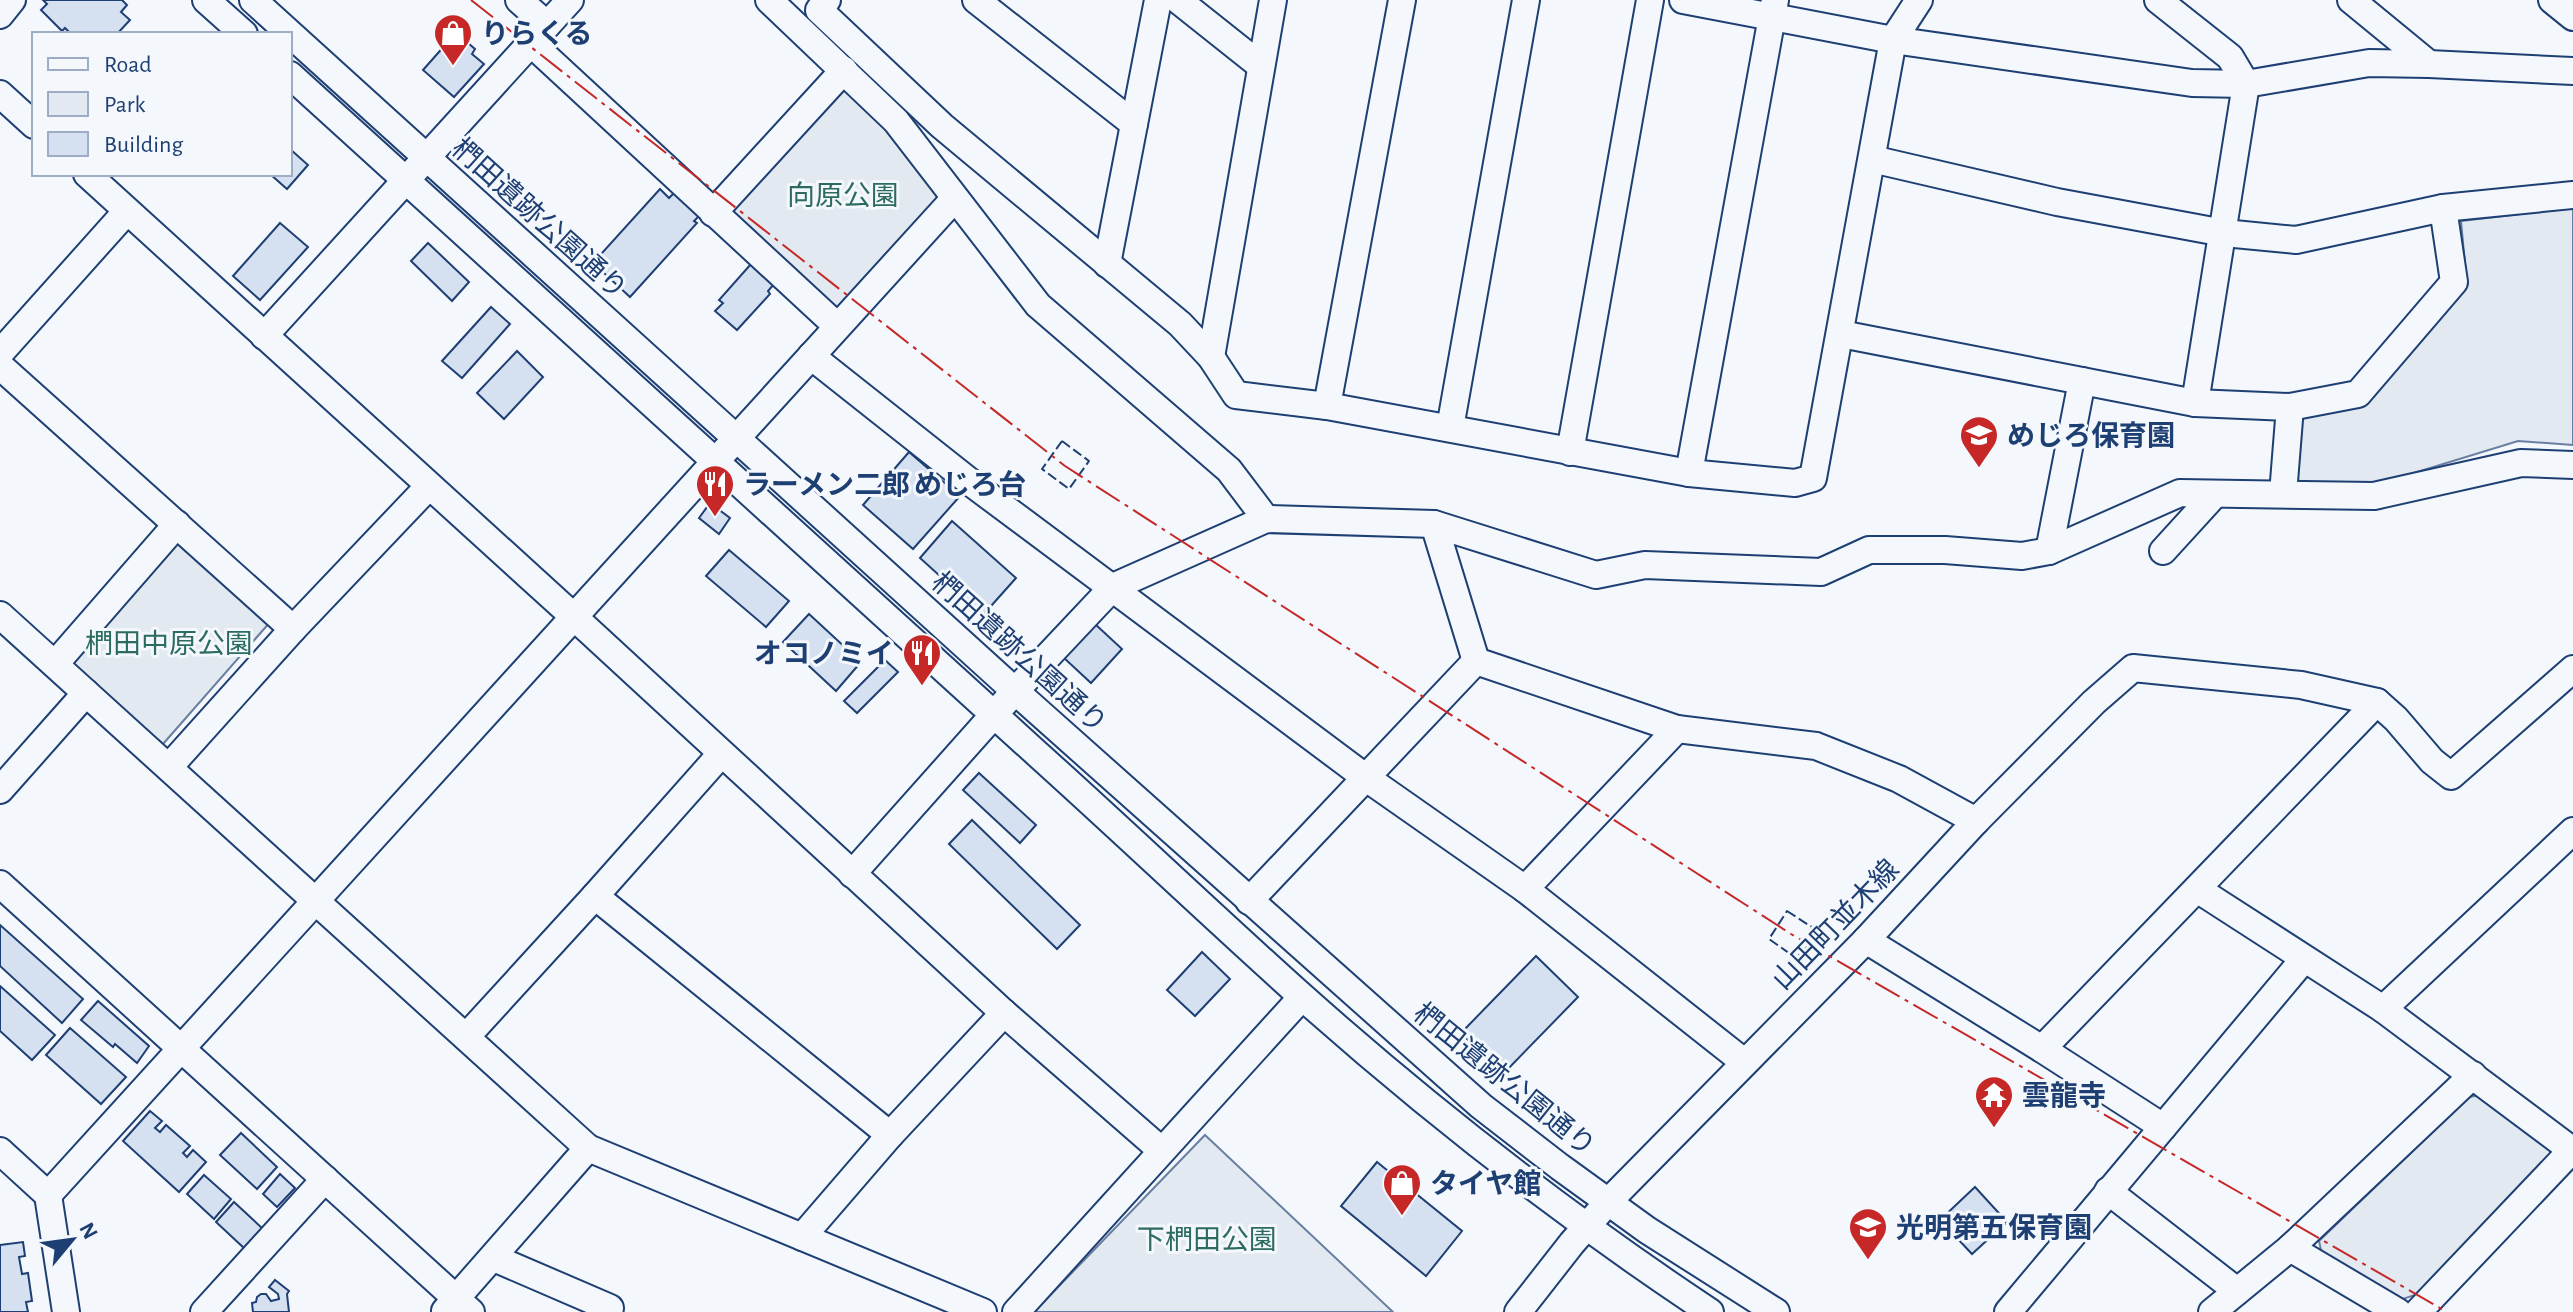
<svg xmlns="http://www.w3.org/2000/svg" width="2573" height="1312" viewBox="0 0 2573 1312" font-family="'Alegreya Sans','Noto Sans JP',sans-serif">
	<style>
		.green { fill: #e3e9f0; stroke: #687fa3; stroke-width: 2 }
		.building { fill: #d5e0f0; stroke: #1d3f73; stroke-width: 2 }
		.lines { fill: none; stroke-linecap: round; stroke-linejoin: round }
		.minor-casing { stroke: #1d3f73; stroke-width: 30 }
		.minor { stroke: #f4f7fb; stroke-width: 26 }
		.fence { stroke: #1d3f73; stroke-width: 2; stroke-dasharray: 10 4; stroke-linecap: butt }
		.power { stroke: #c62828; stroke-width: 2; stroke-dasharray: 28 6 4 6; stroke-linecap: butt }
		.labels { text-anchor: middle; stroke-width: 6; stroke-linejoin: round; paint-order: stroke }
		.poi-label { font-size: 28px; font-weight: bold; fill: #1d3f73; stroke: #f4f7fb; text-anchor: start }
		.park-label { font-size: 28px; fill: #2c6c60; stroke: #f4f7fb }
		.street-label { font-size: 28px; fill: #1d3f73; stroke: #f4f7fb }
	</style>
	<rect width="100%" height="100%" fill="#f4f7fb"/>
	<g class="green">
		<polygon points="844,70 955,198 837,326 713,213"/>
		<polygon points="2573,208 2573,445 2518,441 2378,484 2291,486 2297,412 2363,400 2467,285 2461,221"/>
		<polygon points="178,539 271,621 163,744 70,663"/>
		<polygon points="2487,1094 2550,1145 2550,1158 2415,1295 2400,1300 2322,1255 2319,1241 2469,1097"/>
		<polygon points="1205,1135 1393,1312 1034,1312"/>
	</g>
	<g class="building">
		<polygon points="43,0 122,0 127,5 121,12 130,20 117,34 71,34 65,28 62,31 41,10 47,4"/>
		<polygon points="454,35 466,46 468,43 475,49 472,54 484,64 454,97 423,70"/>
		<polygon points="290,149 308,165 287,189 270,174 290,174"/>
		<polygon points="660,189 669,198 674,193 699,216 694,221 697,223 630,297 593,263"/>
		<polygon points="280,223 308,247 260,300 233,276"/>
		<polygon points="428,243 469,282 452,301 411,261"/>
		<polygon points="751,264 774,284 768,291 770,294 737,330 715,311 723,303 719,300"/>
		<polygon points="491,307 510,324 462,378 442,361"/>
		<polygon points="517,351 543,377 504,419 477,393"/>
		<polygon points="909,452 960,496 913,549 863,505"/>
		<polygon points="710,503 730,518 719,534 699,518"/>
		<polygon points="952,521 1016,578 983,615 920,558"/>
		<polygon points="729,550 789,601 766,627 706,576"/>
		<polygon points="809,614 861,662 836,691 783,642"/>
		<polygon points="1095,624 1122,649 1091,683 1064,658"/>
		<polygon points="885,660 898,672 857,713 844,701"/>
		<polygon points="979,773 1036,825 1020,843 963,790"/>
		<polygon points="972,820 1080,925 1057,949 949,844"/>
		<polygon points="0,925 83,999 62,1023 0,966"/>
		<polygon points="1202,952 1230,979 1195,1016 1167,990"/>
		<polygon points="1536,956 1578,997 1503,1074 1461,1033"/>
		<polygon points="0,986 55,1035 32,1060 0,1031"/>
		<polygon points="98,1001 149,1046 137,1063 115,1044 113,1047 81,1020"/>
		<polygon points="70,1028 126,1077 101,1104 46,1055"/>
		<polygon points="150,1111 162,1121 155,1128 160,1132 166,1125 190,1146 183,1153 187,1157 193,1150 206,1162 179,1192 123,1141"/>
		<polygon points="241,1133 277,1167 257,1189 220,1155"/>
		<polygon points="1377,1162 1462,1231 1426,1276 1341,1206"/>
		<polygon points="280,1174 295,1188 277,1207 263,1194"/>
		<polygon points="204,1175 231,1199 214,1219 187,1194"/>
		<polygon points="1975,1187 2007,1222 1972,1254 1940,1220"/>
		<polygon points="234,1202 263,1229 245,1249 216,1222"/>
		<polygon points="23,1242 25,1256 19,1257 22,1274 28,1273 32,1301 26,1302 28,1312 0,1312 0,1245"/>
		<polygon points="275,1280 289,1291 287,1294 289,1312 253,1312 252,1303 256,1302 257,1297 261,1294 266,1294 271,1301 279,1299 278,1294 269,1287"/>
	</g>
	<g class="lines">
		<defs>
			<g id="minor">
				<polyline points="206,0 244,34"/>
				<polyline points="253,0 1015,691 1481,1106 1560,1167 1647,1230 1776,1312"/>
				<polyline points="519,0 547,25"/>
				<polyline points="769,0 896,121 1038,305 1229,470 1266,519"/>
				<polyline points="827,0 819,10 942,126 1180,324 1211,357 1236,395 1327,406 1689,473 1795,483 1813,478 1893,40 1919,0"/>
				<polyline points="976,0 1134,124"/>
				<polyline points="1178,0 1261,66"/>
				<polyline points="1683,0 1893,40 2192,83 2246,84 2369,63 2429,64 2573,71"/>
				<polyline points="2158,0 2230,57 2246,84 2195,403"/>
				<polyline points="2351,0 2429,64"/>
				<polyline points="2552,0 2573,17"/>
				<polyline points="0,15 12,0"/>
				<polyline points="532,44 837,326"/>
				<path d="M290,75C538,300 786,525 1033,750C1122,830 1209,913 1298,993C1428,1109 1565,1216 1710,1312"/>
				<polyline points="0,94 34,125"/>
				<polyline points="1872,159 2057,202 2224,233 2296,240 2443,208 2573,195"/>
				<polyline points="87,174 573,616 1004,1013 1161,1150"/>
				<polyline points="713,213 844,70"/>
				<polyline points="1107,264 1158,0"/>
				<polyline points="1841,334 2195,403 2290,407 2358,394 2454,282 2443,208"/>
				<polyline points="264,336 570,0"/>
				<polyline points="0,353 127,211"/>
				<polyline points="811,356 974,485 1365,777 1525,889 1744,1062"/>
				<polyline points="1211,357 1273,0"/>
				<polyline points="0,366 293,629"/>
				<polyline points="1327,406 1402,0"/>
				<polyline points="1450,428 1526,0"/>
				<polyline points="1570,452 1650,0"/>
				<polyline points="1689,473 1775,0"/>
				<polyline points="2283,494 2290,407"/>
				<polyline points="1434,524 1476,661"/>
				<polyline points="2049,551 2082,381"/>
				<polyline points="2163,551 2215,494"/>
				<polyline points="0,615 588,1148 983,1312"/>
				<polyline points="55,664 177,524"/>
				<polyline points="169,767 293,629 429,486"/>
				<polyline points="0,790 86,693"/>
				<polyline points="852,874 1015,691 1113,587 1266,519 1434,524 1596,575 1645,565 1821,572 1869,550 1945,550 2022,556 2049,551 2180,493 2374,496 2521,463 2573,465"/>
				<polyline points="0,884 471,1312"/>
				<polyline points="1525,889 1677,729"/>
				<polyline points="2197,889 2383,1009 2573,1151"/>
				<polyline points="595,896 890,1135"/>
				<polyline points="1249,901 1476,661 1677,729 1816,746 1899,779 1976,821"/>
				<polyline points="1866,940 2042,1049 2377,702"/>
				<polyline points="2383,1009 2573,831"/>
				<polyline points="466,1037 595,896 721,754"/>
				<polyline points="2042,1049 2163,1127"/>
				<polyline points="0,1151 48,1195 66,1312"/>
				<polyline points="2108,1191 2237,1291"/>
				<polyline points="48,1195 955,198"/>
				<polyline points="802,1237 890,1135 1004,1013"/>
				<polyline points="2290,1248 2398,1312"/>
				<polyline points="494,1258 610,1308 609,1312"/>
				<polyline points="445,1311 588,1148"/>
				<polyline points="204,1312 325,1179"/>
				<polyline points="1016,1312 1302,997"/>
				<polyline points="1518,1312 1572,1243 1608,1202 1866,940 1976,821 2094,702 2133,668 2301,685 2377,702 2396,719 2432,761 2451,776 2573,669"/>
				<polyline points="2008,1312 2304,959"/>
				<polyline points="2212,1312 2290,1248 2473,1075"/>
				<polyline points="2418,1312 2572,1150"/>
			</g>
		</defs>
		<use href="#minor" class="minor-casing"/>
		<use href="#minor" class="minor"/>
		<g class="fence">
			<polygon points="1062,441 1089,461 1069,489 1042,469"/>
			<polygon points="1787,911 1821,933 1796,958 1769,939"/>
		</g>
		<polyline class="power" points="471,0 1065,466 1791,934 2447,1312"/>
	</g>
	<defs>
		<symbol id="shop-pin" viewBox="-11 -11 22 30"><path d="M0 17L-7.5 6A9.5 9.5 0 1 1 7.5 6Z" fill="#c62828" stroke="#f4f7fb"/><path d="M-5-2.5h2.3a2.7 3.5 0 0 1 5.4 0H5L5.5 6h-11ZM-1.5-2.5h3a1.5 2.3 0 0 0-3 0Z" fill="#fff"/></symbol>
		<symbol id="school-pin" viewBox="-11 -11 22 30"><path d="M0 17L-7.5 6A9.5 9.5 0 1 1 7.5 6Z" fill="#c62828" stroke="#f4f7fb"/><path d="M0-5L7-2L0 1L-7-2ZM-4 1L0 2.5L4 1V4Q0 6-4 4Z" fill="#fff"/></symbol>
		<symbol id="restaurant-pin" viewBox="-11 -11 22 30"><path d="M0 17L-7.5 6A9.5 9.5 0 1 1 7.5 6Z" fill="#c62828" stroke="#f4f7fb"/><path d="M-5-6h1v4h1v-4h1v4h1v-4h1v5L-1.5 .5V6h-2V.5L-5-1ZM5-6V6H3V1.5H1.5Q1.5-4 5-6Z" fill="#fff"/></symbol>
		<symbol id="temple-pin" viewBox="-11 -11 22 30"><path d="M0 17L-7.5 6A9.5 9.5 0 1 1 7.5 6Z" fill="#c62828" stroke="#f4f7fb"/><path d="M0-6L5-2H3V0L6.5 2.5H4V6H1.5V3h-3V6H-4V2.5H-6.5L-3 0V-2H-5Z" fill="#fff"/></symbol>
	</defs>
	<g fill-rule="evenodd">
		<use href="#shop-pin" x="431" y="11" width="44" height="60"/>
		<use href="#school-pin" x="1957" y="413" width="44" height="60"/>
		<use href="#restaurant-pin" x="693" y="462" width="44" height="60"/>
		<use href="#restaurant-pin" x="900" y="631" width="44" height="60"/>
		<use href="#temple-pin" x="1972" y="1073" width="44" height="60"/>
		<use href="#shop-pin" x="1380" y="1161" width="44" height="60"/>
		<use href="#school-pin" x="1846" y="1205" width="44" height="60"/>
	</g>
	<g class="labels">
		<g class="poi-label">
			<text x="481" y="43">りらくる</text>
			<text x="2007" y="445">めじろ保育園</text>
			<text x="743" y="494">ラーメン二郎 めじろ台</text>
			<text x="894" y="663" text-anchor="end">オコノミイ</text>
			<text x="2022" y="1105">雲龍寺</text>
			<text x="1430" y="1193">タイヤ館</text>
			<text x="1896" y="1237">光明第五保育園</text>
		</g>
		<g class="park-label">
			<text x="843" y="205">向原公園</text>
			<text x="169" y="653">椚田中原公園</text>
			<text x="1207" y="1249">下椚田公園</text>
		</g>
		<g class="street-label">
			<text transform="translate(540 218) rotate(42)" y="10">椚田遺跡公園通り</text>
			<text transform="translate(1020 652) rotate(42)" y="10">椚田遺跡公園通り</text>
			<text transform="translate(1835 924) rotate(-46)" y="10">山田町並木線</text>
			<text transform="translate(1505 1079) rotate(39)" y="10">椚田遺跡公園通り</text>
		</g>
	</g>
	<rect x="32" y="32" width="260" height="144" fill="#f4f7fb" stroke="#9eadc5" stroke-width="2"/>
	<rect x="48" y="58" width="40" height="12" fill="#f4f7fb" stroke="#9eadc5" stroke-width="2"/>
	<text x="104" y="72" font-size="24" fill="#1d3f73">Road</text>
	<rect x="48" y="92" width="40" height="24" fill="#e3e9f0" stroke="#9eadc5" stroke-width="2"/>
	<text x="104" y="112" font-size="24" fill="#1d3f73">Park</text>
	<rect x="48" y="132" width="40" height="24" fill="#d5e0f0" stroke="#9eadc5" stroke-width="2"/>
	<text x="104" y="152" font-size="24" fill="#1d3f73">Building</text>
	<g transform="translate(72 1240) rotate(61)" stroke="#f4f7fb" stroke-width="6" paint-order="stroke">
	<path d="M0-6L14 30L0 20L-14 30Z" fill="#1d3f73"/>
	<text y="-12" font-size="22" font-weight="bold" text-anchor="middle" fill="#1d3f73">N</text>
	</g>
</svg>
